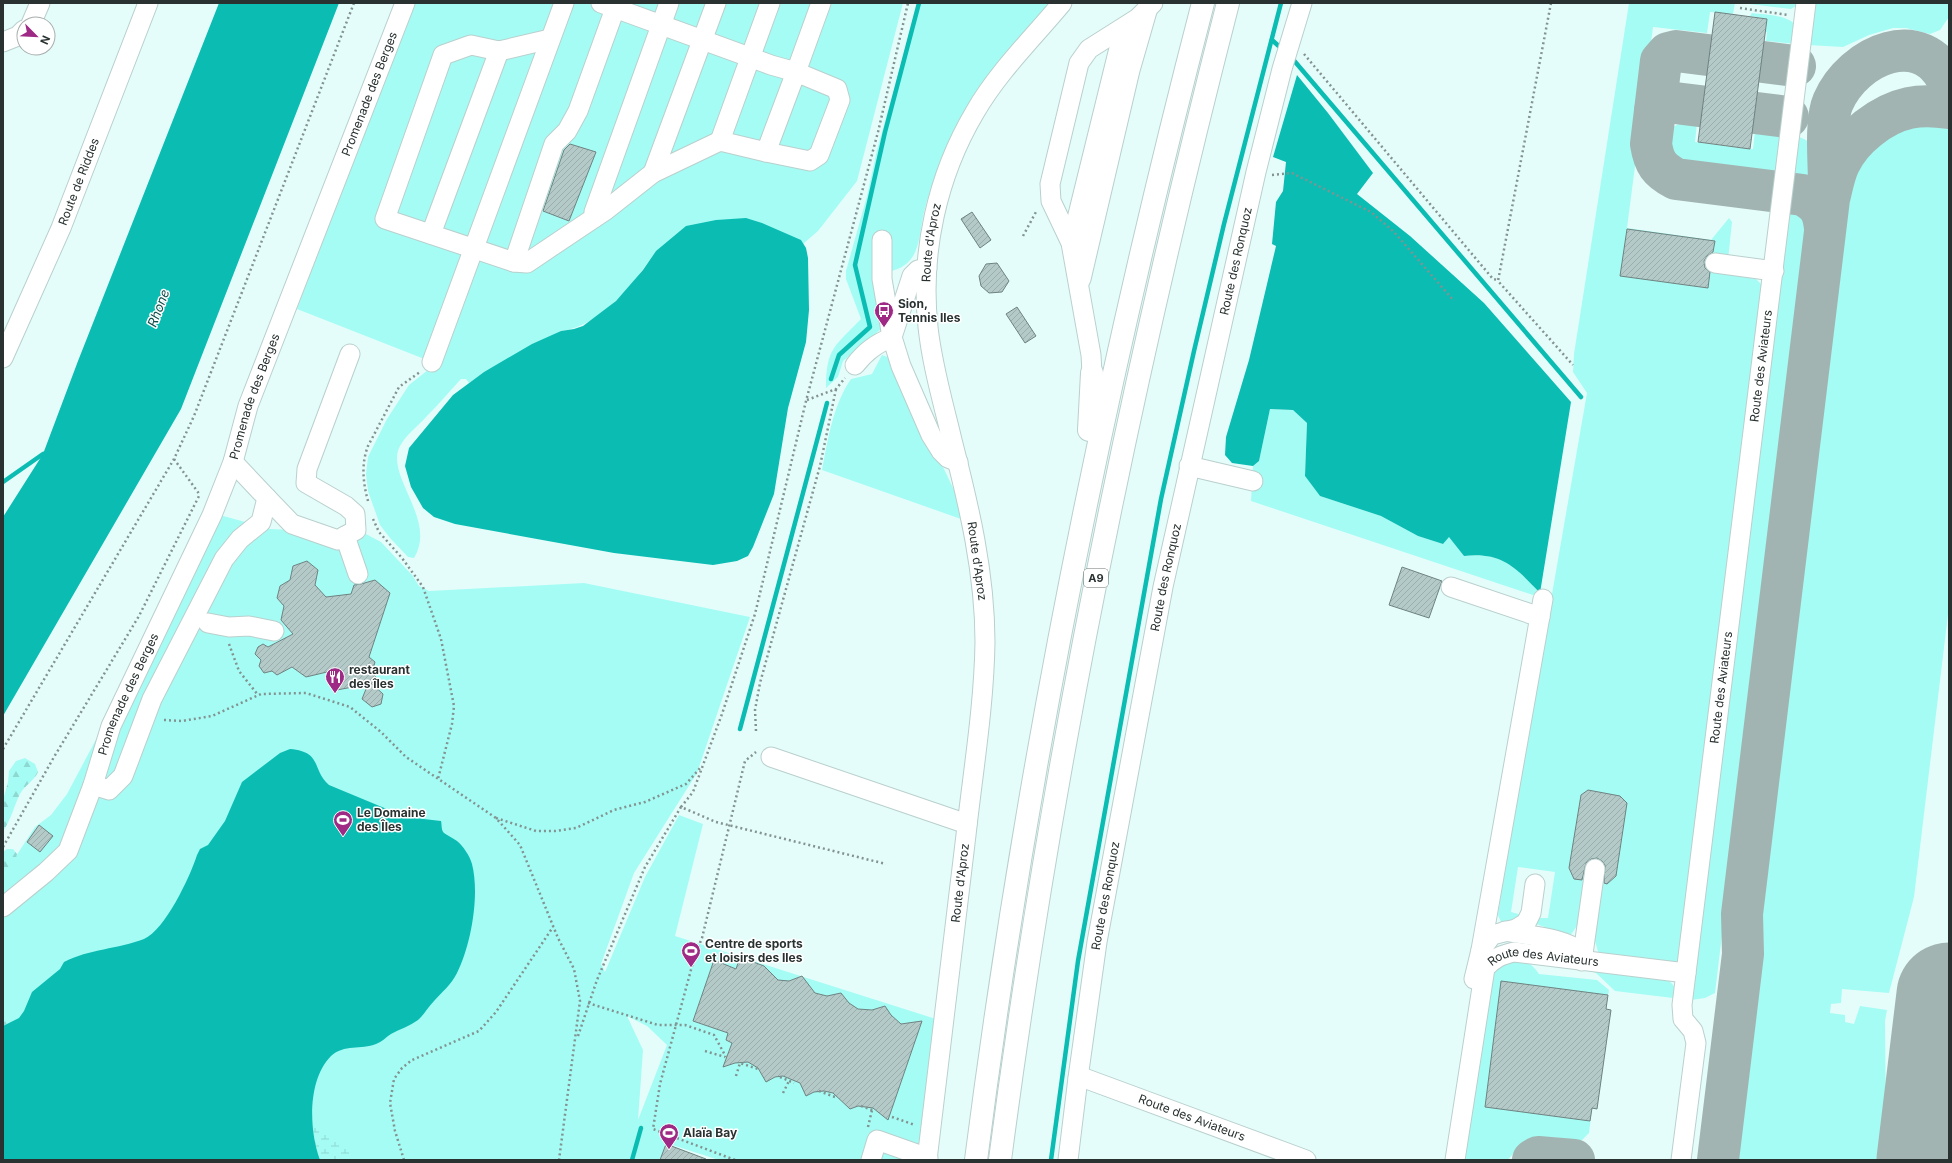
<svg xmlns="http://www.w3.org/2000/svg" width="1952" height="1163" viewBox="0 0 1952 1163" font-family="Inter,sans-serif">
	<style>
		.green { fill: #a5fcf4; fill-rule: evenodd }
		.forest { fill: url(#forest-firs) }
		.wetland { fill: url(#wetland-marsh) }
		.water { fill: #0bbcb3 }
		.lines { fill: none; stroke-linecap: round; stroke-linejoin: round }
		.stream { stroke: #0bbcb3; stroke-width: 4.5 }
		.taxiway { stroke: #a2b4b2; stroke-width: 42 }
		.runway { stroke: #a2b4b2; stroke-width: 105 }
		.building { fill: url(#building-hatch); stroke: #6e8381 }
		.minor-casing { stroke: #b9d0cd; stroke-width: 21 }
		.highway-casing { stroke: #b9d0cd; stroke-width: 24 }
		.path { stroke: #829391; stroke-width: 2.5; stroke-dasharray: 2 3; stroke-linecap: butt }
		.minor { stroke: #fff; stroke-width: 19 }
		.highway { stroke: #fff; stroke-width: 22 }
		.labels { text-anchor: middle; stroke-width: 3; stroke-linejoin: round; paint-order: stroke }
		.shield { fill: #fff; stroke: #69706f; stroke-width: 1 }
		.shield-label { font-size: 11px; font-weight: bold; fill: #293231 }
		.street-label { font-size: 12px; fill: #293231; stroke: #fff }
		.poi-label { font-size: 12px; font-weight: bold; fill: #293231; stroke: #fff; text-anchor: start }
		.water-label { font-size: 13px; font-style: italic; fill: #104f4b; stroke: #fff }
	</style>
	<defs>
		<pattern id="forest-firs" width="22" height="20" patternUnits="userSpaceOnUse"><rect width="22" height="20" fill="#a5fcf4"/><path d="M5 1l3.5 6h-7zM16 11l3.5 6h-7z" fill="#8ed8d2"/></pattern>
		<pattern id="wetland-marsh" width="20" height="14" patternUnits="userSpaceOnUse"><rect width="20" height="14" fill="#a5fcf4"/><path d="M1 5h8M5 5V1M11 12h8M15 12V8" fill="none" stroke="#8ed8d2"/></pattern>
		<pattern id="building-hatch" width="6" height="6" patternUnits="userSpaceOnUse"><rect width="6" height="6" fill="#b4cac8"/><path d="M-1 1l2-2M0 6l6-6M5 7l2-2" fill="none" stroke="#9baeac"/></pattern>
	</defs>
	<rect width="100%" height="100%" fill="#e5fdfa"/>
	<g class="green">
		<path d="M412,3H903L857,181L818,231L803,244L801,240L656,251C634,283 602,326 561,331L484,372L469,383L466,379H461C450,391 438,405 426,417C418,426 406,435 400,446C384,475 438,520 414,558L408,557L390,538L380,525L368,491L366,474L368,457L387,419L409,385L433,366L432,362L297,309Z"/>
		<path d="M918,3H1049C1004,56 958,106 936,174C932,186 927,199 924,212C918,239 921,267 886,272L881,329L843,361L838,377L826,388C826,348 835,346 861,319L846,279V271L867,196L877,150Z"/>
		<polygon points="1629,3 1735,3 1733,14 1710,12 1707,33 1653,27 1627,228 1711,240 1729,218 1732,222 1728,260 1698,258 1697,269 1756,279 1763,286 1682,956 1676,962 1665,965 1599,955 1593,934 1579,923 1570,936 1544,933 1545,927 1536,924 1537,918 1548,918 1555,872 1518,867 1511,912 1522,915 1508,926 1501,922 1498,915 1505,864 1587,393 1573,372 1574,354"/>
		<polygon points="1741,3 1801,3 1791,9"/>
		<polygon points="1812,3 1949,3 1949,17 1940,30 1930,34 1906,28 1893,28 1869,35 1843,47 1808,45"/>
		<path d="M1752,13C1764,15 1791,14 1797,28C1799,32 1797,39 1797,44L1766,41L1767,32H1765L1767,19L1750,16Z"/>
		<path d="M1688,122L1697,123L1695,142L1750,149H1753L1755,131L1785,134L1780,179L1678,167C1656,152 1660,125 1688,122Z"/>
		<path d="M1930,124L1949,129V606L1914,897L1889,993L1842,989L1841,1003L1831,1004L1830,1013L1845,1015V1022L1854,1024L1860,1006L1887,1010L1885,1021L1886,1127L1882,1160H1731L1848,188C1851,179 1853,169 1857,161C1871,134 1902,128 1930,124Z"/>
		<path d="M1795,136C1827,142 1821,183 1790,180Z"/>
		<path d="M1787,206C1796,207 1803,210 1808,219L1715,993L1705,998L1691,1000Z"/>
		<path d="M882,355L890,358L899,375L954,490L961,519L822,470C828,439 833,405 851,379L872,374Z"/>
		<path d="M1270,409L1293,410L1307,423L1305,476L1320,496L1381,516L1418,536L1443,544L1449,536L1464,556C1502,552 1515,567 1540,593L1539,597L1251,501L1253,466L1259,461Z"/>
		<path d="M209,512L270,529L364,533L381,542L412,575L419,586L429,591L584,583L750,617L697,773L634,873L601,964L605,972L645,877L679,815L703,824L675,936L936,1019L919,1160H719L666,1143L706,1160H3V876L35,827L51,815L67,794L100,732ZM627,1016L647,1026L667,1045L638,1120L643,1050Z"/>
		<path d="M1505,960C1522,961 1529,959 1539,974L1597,980L1609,990L1606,1009L1611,1010L1597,1109H1592L1589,1133L1581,1141C1548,1137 1531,1130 1508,1160H1463L1491,975Z"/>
		<path d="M1587,970L1668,980C1674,985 1678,990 1673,998L1615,991L1596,973Z"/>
	</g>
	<g class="forest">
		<path d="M25,758L35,764L38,772C34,781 25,785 20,794C14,806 11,820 3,831V800L8,782L9,771L16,761Z"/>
		<polygon points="7,849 13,849 17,854 16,858 3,876 3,852"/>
		<polygon points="3,1008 9,1013 8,1023 3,1026"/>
	</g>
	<path class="wetland" d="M313,1123C331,1128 344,1145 355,1160H320L314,1145Z"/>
	<g class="water">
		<polygon points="219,3 339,3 181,409 3,716 3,517 43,454 78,361"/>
		<path d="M1297,75L1328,113L1373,173L1357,194L1410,236L1484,303L1571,402L1540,593C1515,567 1502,552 1464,556L1449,537L1443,544L1418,536L1381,516L1320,496L1305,476L1307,423L1293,410L1270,409L1259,461L1253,466L1232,463L1225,455L1226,437L1249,360L1276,246L1272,244L1276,202L1283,191L1286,162L1273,157Z"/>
		<polygon points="746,218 762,223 801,240 806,248 808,258 809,310 806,342 788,408 774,494 753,547 748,556 737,561 713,565 614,553 455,524 434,517 423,508 411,487 405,466 409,448 453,395 484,372 532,344 561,331 574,329 583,326 616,301 643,270 656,251 686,226 716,220"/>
		<path d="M290,749C323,752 311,769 329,785L406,817L441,821C442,825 441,830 444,833C448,836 453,838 457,841C463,846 470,856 472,864C480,895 471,945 457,973C451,985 442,992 434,1001C428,1007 424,1015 418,1020C410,1026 400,1029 391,1034C386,1037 382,1042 376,1044C361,1050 344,1044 331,1056C307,1080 309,1131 320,1160H3V1026L19,1018L24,1011L32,992L60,969L64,962C89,949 118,949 144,939C165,930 190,877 197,855L200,849L208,845L225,821L242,782L280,753Z"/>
	</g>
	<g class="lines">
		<g class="stream">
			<polyline points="1272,40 1282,49"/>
			<polyline points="1291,57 1581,397"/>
			<polyline points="831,379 839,355 870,327 855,265 885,132 919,3"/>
			<polyline points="3,482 43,454 48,453"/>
			<polyline points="740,729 827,403"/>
			<polyline points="632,1160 641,1128"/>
			<polyline points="1051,1160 1078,961 1161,499 1194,351 1224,224 1281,3"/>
		</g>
		<g class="taxiway">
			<path d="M1795,66L1676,51L1668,53L1661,61L1651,144C1654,163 1659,170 1676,179L1803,195C1819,204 1823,210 1825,228"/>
			<polyline points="1655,111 1661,104 1667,102 1788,117"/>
			<path d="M1829,184C1829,163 1825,120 1833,102C1853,55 1923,24 1949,83"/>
			<polyline points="1533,1160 1538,1157 1574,1160"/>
			<path d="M1718,1160L1743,954L1742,914L1829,199C1832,187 1834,175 1839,164C1851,138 1881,114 1909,108C1923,105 1936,106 1949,108"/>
		</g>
		<polyline class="runway" points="1929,1160 1949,995"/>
	</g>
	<g class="building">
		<polygon points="1715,12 1767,19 1750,149 1698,142"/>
		<polygon points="570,144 596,152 569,221 543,211 564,150"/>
		<polygon points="972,212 991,240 980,248 961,219"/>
		<polygon points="1627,229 1715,241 1713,252 1707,256 1704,261 1705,268 1710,272 1708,288 1620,276"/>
		<polygon points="997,263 1009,281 1002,292 989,293 981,286 979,276 986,264"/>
		<polygon points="1017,307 1036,336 1025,343 1006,314"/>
		<polygon points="307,561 318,570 315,585 326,597 351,594 354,585 361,584 375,580 390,593 369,657 375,662 372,673 380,681 371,683 383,694 381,704 372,707 362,699 368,684 337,690 331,685 327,672 306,677 292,667 277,675 272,671 264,673 259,666 261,660 255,654 258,647 263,644 268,647 293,634 281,620 284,606 277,598 280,586 290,580 293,566"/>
		<polygon points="1402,567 1442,581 1429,618 1389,605"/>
		<polygon points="1588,790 1620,796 1627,803 1616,876 1607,884 1604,883 1605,865 1602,861 1597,858 1591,859 1586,863 1582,880 1574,879 1569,868 1581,795"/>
		<polygon points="39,825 53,836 40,852 27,842"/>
		<polygon points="740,957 764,966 778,980 789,981 802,976 815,993 827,996 841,993 849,1003 858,1009 872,1010 885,1006 891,1015 901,1024 922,1021 888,1120 873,1108 858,1106 850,1109 833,1093 824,1091 814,1092 806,1096 800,1083 783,1076 775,1077 766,1082 758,1068 748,1062 735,1063 723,1067 732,1043 726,1040 728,1033 693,1021 714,960 736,969"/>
		<polygon points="1501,981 1608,995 1606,1009 1611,1010 1597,1109 1592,1108 1590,1121 1485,1107"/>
		<polygon points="666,1144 706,1159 706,1160 660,1160"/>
	</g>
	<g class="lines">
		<defs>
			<g id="minor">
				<polyline points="601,3 771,65 796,72 821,3"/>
				<polyline points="31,24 40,3"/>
				<polyline points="550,39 499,51 471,45 443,55 385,219 514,262 527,263 606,210 653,173 720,141 766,152"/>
				<polyline points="3,42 18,36 24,30"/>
				<polygon points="796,72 837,89 840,100 819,155 810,161 766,152"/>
				<polyline points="720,141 770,3"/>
				<polyline points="653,173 716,3"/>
				<polyline points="594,218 594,212 669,3"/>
				<polyline points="431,234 499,51"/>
				<polyline points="882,240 882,279 892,337 901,366 931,435 941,451 948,458 958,462"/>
				<polyline points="1071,243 1124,28"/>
				<polyline points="514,262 554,144 567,131 578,111 617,3"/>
				<polyline points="1715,263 1774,271"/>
				<polyline points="1081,279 1130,70 1147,11"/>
				<polyline points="893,334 912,276 918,270 927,268"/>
				<path id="s1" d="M3,358L61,228L148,3"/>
				<polyline points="432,362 564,3"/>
				<path d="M855,365C866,351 876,344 892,337"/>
				<polyline points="1092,373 1091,355 1071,243 1051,201 1050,184 1079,63 1089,49 1138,18 1153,3"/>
				<polyline points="1189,466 1253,481"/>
				<polyline points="267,498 292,524 338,540 356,530 355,514 346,506 306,483 307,469 350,354"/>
				<polyline points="345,536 358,574"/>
				<polyline points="1451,587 1540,617"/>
				<polyline points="208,623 229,627 249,626 274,631"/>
				<polyline points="771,757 967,824"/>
				<polyline points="93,785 109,790 123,776 152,699 224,559 240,539 261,522 267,498 233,462"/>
				<path id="s2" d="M3,907L46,872L68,851L93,785L111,726L212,515L233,462L248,406L405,3"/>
				<path d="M1505,931C1530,936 1563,937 1583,953"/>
				<polyline points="1481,950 1492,935 1516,929 1526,923 1531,913 1535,884"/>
				<polyline points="1582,961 1595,869"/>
				<polyline points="1474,979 1481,950 1543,599"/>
				<path id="s3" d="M1078,1078H1084L1306,1160"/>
				<polyline points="871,1160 877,1140 928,1158"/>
				<path id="s4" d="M927,1160C940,1052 953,943 966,835C973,771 984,707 985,642C985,573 969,506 952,440C943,402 932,365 928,327C920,253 937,176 975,112C998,72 1033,38 1062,3"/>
				<path id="s5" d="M1068,1160L1078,1078L1097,942L1163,587L1256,172L1282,69L1302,3"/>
				<path id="s6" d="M1455,1160L1485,968C1494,958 1501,955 1514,952L1686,973L1806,3"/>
				<polyline points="1681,1160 1696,1043 1693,1031 1683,1019 1682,1005 1686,973"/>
			</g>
			<g id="highway">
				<polyline points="1089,430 1092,373"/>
				<path d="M976,1160C1026,770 1104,384 1203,3"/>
				<path d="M1000,1160C1051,770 1130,384 1228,3"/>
			</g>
		</defs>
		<use href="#minor" class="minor-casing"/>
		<use href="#highway" class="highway-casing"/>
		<g class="path">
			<polyline points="1551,3 1498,281 1573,365"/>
			<polyline points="1740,8 1788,15"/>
			<polyline points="1304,54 1493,279 1498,280"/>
			<polyline points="1272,175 1292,173 1371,212 1394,232 1454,301"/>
			<polyline points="1023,236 1037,210"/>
			<polyline points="807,400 836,389 845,378"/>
			<polyline points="174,459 200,495"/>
			<path d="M368,501C363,483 361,464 368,446L399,387L420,372"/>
			<polyline points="373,519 379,532 402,558 423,587 441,639 454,706 452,724 438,779"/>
			<polyline points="229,644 239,671 258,695"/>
			<polyline points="164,720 182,721 212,716 261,694 306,693 350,707 381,732 406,757 496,818 520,845 558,938 574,969 580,1001 559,1160"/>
			<polyline points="756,731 755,710 760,683 820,466 836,389"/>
			<polyline points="3,749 174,459 194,416 354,3"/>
			<polyline points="681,807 693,792 722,714 755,614 806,401 878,132 908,3"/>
			<polyline points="496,818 536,831 555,831 576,828 614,810 645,802 686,784 701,767"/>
			<polyline points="3,847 54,757 139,616 200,494"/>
			<polyline points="588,1003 658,1025 685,1025 714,1035 726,1057"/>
			<polyline points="578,1036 597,980 645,867 681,807 716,822 886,864"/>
			<polyline points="705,1051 725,1057"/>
			<polyline points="736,1076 740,1063 758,1069"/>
			<polyline points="780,1077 794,1083"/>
			<polyline points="819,1091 835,1097"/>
			<polyline points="783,1093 789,1081"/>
			<polyline points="861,1106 875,1111"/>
			<polyline points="892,1117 915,1125"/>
			<polyline points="868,1127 872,1110"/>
			<polyline points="404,1160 395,1131 390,1103 394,1079 402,1068 412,1060 479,1031 496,1012 553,927"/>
			<polyline points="735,1160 653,1129 660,1084 695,955 702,938 745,761 756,752"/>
		</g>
		<use href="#minor" class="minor"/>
		<use href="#highway" class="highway"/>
	</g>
	<defs>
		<symbol id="bus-pin" viewBox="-11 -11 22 30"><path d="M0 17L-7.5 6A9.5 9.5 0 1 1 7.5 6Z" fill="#9e2a85" stroke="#fff"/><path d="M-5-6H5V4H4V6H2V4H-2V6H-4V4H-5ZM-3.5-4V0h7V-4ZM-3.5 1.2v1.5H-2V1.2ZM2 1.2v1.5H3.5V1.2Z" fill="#fff"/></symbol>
		<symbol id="restaurant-pin" viewBox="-11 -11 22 30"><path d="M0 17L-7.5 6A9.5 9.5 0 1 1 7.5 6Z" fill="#9e2a85" stroke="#fff"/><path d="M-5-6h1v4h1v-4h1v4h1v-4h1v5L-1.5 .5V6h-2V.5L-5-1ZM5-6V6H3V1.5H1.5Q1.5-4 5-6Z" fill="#fff"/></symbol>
		<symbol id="stadium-pin" viewBox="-11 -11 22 30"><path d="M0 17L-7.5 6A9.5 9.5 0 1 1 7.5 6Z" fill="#9e2a85" stroke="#fff"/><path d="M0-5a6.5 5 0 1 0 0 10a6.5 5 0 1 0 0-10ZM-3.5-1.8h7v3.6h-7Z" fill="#fff"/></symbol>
	</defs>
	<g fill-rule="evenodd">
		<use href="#bus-pin" x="873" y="300" width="22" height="30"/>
		<use href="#restaurant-pin" x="324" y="666" width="22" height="30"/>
		<use href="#stadium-pin" x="332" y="809" width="22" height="30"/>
		<use href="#stadium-pin" x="680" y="940" width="22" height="30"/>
		<use href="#stadium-pin" x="658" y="1122" width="22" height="30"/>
	</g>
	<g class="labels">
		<rect class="shield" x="1084" y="569" width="24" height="18" rx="3"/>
		<g class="shield-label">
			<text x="1096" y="582">A9</text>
		</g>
		<g class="street-label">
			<text dy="4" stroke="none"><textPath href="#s2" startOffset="902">Promenade des Berges</textPath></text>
			<text dy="4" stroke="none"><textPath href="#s1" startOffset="192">Route de Riddes</textPath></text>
			<text dy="4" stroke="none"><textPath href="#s4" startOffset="927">Route d'Aproz</textPath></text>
			<text dy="4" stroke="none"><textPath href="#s5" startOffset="915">Route des Ronquoz</textPath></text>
			<text dy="4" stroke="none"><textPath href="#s6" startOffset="1013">Route des Aviateurs</textPath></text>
			<text dy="4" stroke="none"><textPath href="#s2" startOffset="578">Promenade des Berges</textPath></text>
			<text transform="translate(977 561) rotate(82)" y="4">Route d'Aproz</text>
			<text dy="4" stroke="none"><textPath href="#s5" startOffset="591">Route des Ronquoz</textPath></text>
			<text dy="4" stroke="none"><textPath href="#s6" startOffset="689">Route des Aviateurs</textPath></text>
			<text dy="4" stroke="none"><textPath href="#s2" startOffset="254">Promenade des Berges</textPath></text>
			<text dy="4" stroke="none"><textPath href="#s4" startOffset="279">Route d'Aproz</textPath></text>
			<text dy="4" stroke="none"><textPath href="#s5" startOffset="267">Route des Ronquoz</textPath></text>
			<text dy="4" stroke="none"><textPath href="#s6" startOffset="257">Route des Aviateurs</textPath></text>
			<text dy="4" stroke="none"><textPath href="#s3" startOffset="121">Route des Aviateurs</textPath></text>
		</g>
		<g class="poi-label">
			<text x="898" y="308">Sion,<tspan x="898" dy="14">Tennis Iles</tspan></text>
			<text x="349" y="674">restaurant<tspan x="349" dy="14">des îles</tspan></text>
			<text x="357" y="817">Le Domaine<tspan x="357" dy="14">des Îles</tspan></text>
			<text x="705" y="948">Centre de sports<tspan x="705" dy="14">et loisirs des Iles</tspan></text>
			<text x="683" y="1137">Alaïa Bay</text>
		</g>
		<g class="water-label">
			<text transform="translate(158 308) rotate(-69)" y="5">Rhone</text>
		</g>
	</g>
	<rect width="1952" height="1163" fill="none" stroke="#293231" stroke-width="8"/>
	<g transform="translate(36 36) rotate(114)"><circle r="19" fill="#ffffff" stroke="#a9adad"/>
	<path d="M0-3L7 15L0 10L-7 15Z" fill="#9e2a85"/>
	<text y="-6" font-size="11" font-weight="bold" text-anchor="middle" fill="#293231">N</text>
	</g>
</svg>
